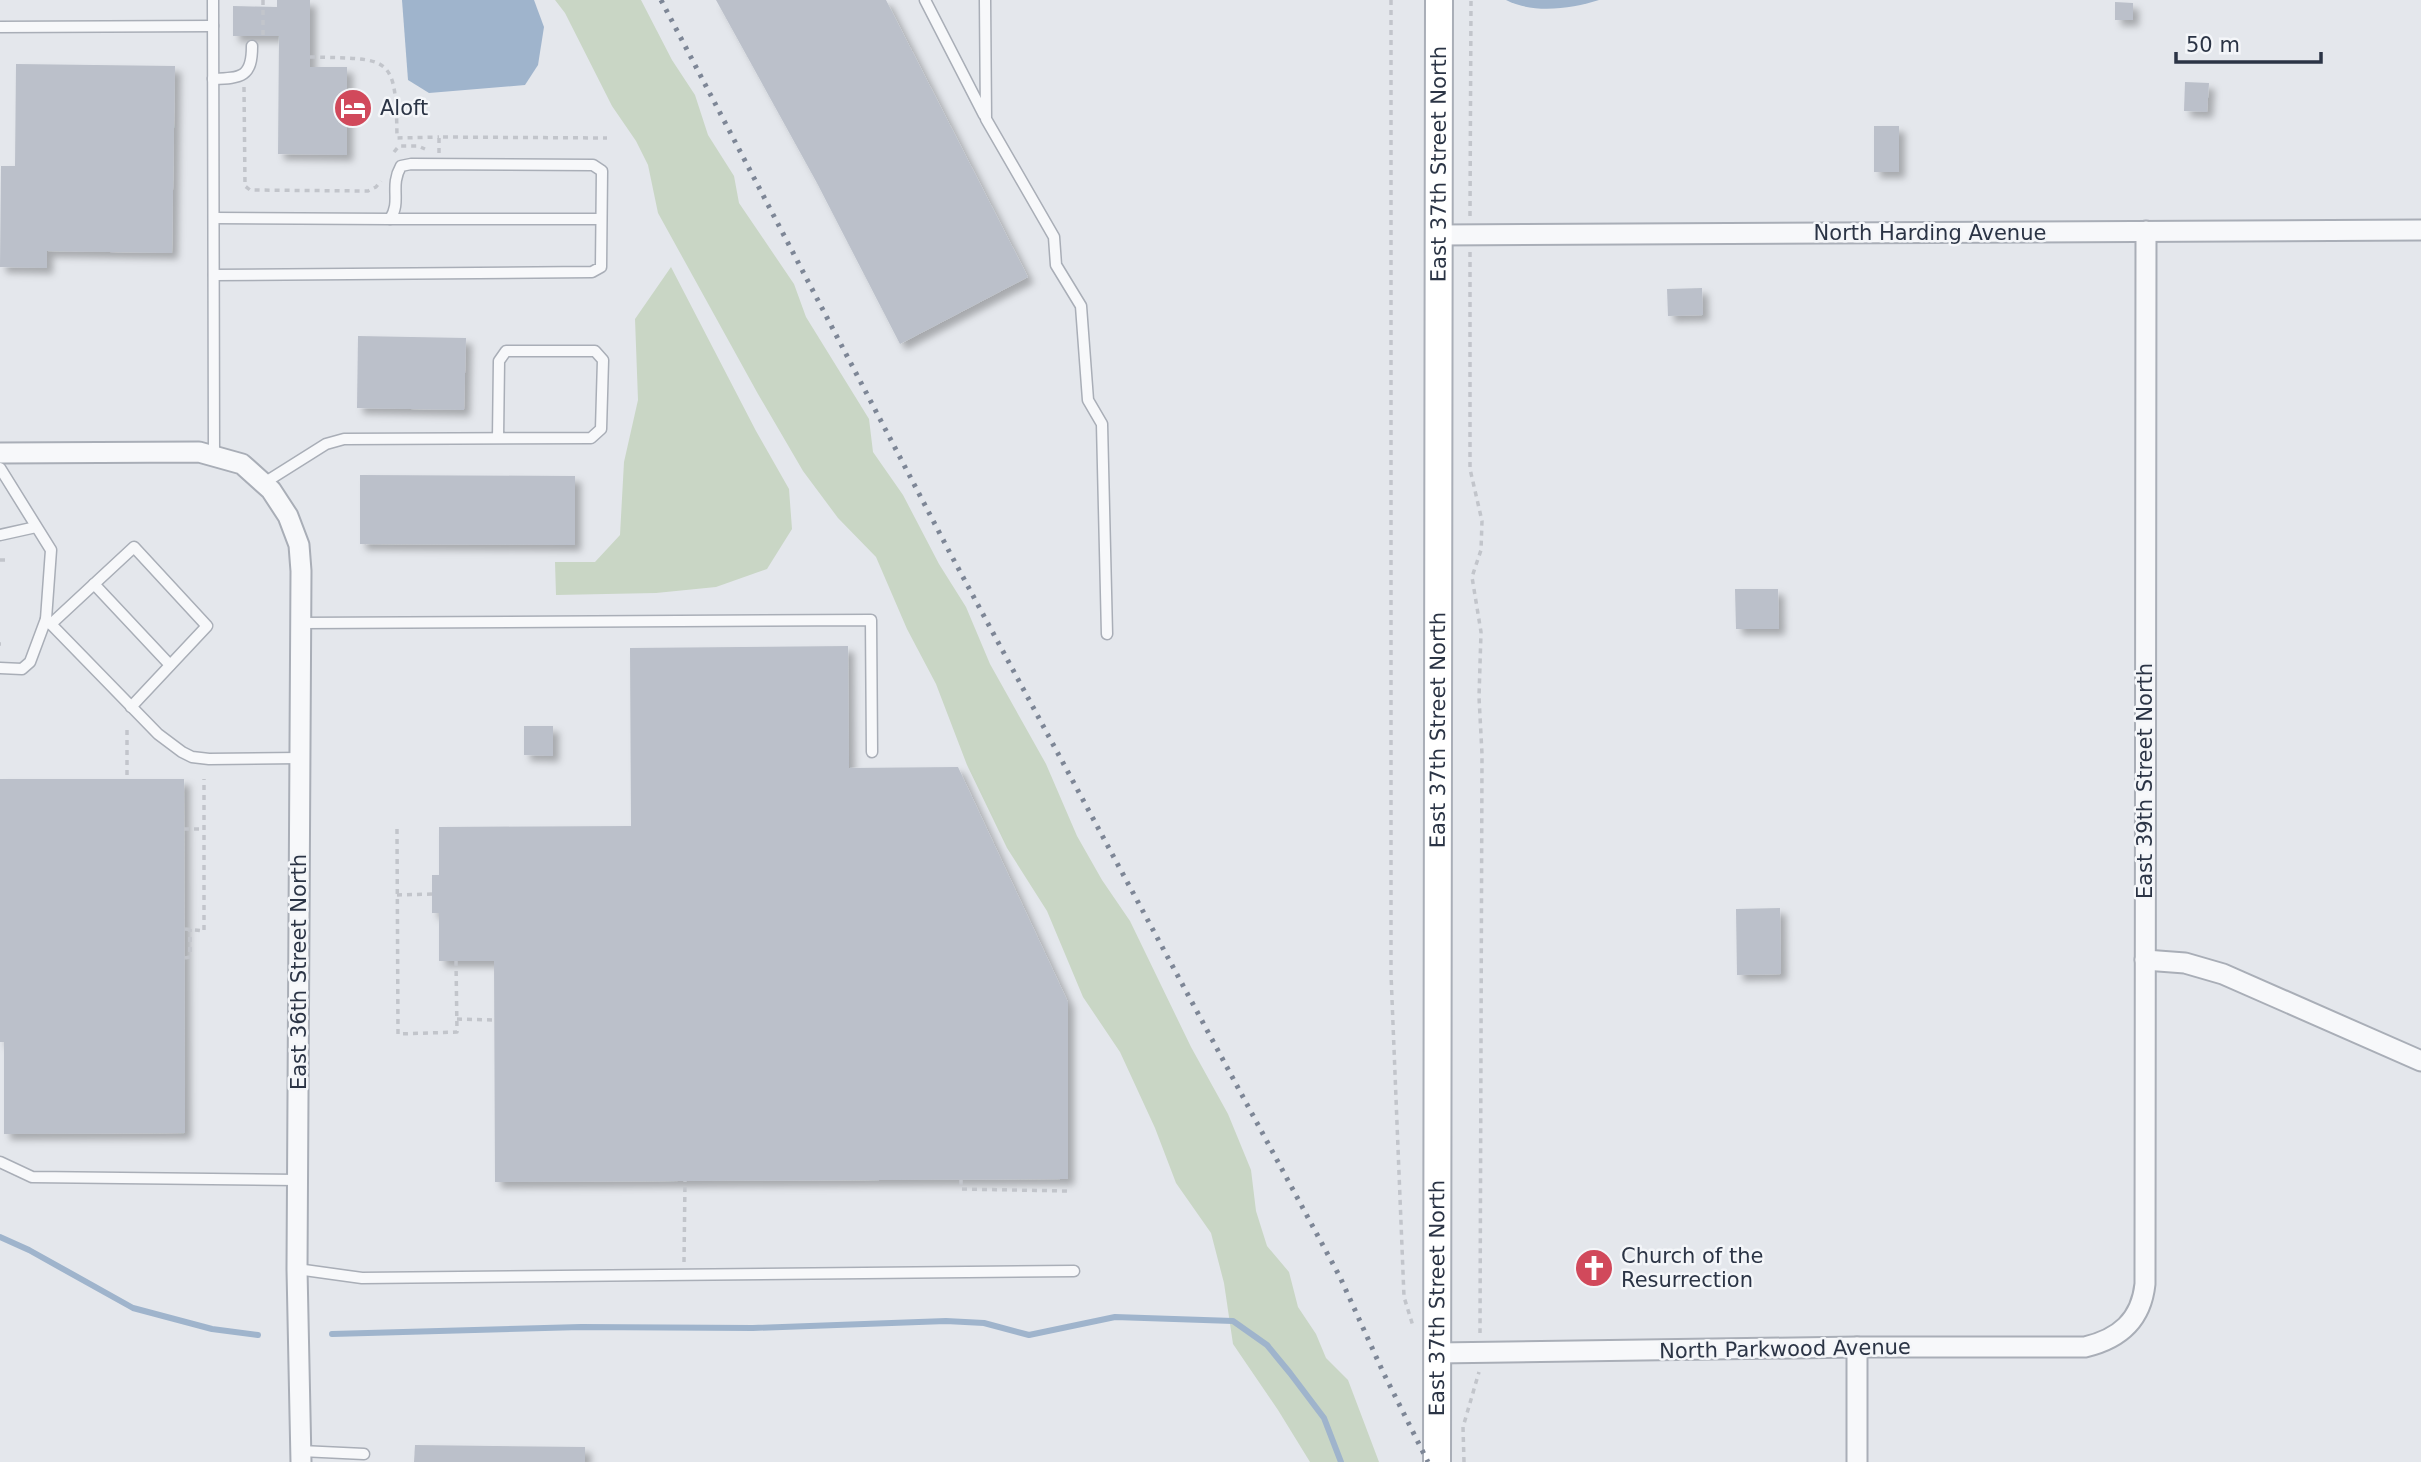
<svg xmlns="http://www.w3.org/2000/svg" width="2421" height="1462" viewBox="0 0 2421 1462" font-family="'DejaVu Sans',sans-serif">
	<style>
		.green { fill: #c9d6c5 }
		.water { fill: #9fb4cc }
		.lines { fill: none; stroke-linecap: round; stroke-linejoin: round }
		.stream { stroke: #9fb4cc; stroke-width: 6 }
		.building { fill: #bbc0ca; filter: url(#shadow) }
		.service-casing { stroke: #a9aeb7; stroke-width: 13 }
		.minor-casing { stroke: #a9aeb7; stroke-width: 23 }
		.secondary-casing { stroke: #a9aeb7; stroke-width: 30 }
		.path { stroke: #c2c5cb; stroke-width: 3.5; stroke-dasharray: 5 5; stroke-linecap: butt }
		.service { stroke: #f7f8fa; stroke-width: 10 }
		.minor { stroke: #f7f8fa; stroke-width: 19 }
		.secondary { stroke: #fff; stroke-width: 26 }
		.rail { stroke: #7d8696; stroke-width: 5; stroke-dasharray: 3.5 7; stroke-linecap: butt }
		.labels { text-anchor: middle; stroke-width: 5; stroke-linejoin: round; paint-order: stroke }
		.poi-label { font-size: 21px; fill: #2b3445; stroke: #f4f6f9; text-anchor: start }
		.street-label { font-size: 21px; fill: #2b3445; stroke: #f4f6f9 }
	</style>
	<defs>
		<filter id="shadow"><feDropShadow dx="6" dy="6" stdDeviation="3.5" flood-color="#0004"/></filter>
	</defs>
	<rect width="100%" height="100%" fill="#e4e7ec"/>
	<g class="green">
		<polygon points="555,0 641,0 672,60 695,95 708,135 734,176 739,203 794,284 806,317 869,419 873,452 903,495 939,564 966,607 990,664 1046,764 1077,836 1102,880 1130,921 1191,1047 1228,1114 1251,1170 1256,1211 1267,1246 1289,1272 1298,1307 1316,1334 1326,1358 1348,1380 1379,1462 1310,1462 1278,1410 1233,1344 1224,1283 1211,1233 1176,1183 1155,1128 1120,1052 1083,997 1047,911 1007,848 967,765 936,684 907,629 876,557 838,518 803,471 758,394 658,213 648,165 636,141 612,106 565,13"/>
		<polygon points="671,267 756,431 789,489 792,529 767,569 716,587 656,593 556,595 555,562 595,562 620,535 624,462 638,400 635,319"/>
	</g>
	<g class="water">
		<polygon points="402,0 534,0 544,27 538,65 525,85 429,93 408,80"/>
		<path d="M1506,0H1599C1571,9 1533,14 1506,0Z"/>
	</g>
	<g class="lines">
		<g class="stream">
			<polyline points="0,1237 29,1250 133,1308 212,1329 258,1335"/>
			<polyline points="332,1334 581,1327 753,1328 946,1321 984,1323 1029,1335 1115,1317 1233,1321 1267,1345 1290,1373 1324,1418 1341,1462"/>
		</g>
	</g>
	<g class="building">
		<polygon points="277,0 310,0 310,67 347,67 347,155 278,154 279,36 233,36 233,6 277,7"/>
		<polygon points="716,0 886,0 1028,277 900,344 817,183"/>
		<polygon points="2115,2 2133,3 2133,20 2115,20"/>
		<polygon points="16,64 175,66 172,253 47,251 47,268 0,267 1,166 15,166"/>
		<polygon points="2185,82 2209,83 2207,112 2184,111"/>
		<rect x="1874" y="126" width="25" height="46"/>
		<polygon points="1702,288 1703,315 1668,316 1667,289"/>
		<polygon points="358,336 466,338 464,410 357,408"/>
		<polygon points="360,475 575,476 575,545 360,544"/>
		<polygon points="1735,589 1778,589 1779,629 1736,629"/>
		<polygon points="848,646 849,768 958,767 1068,1002 1068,1179 495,1182 494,961 439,961 439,913 432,913 432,875 439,875 439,827 631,826 630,648"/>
		<polygon points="524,726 553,726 553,756 524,755"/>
		<polygon points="0,779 184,779 185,1133 4,1134 4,1042 0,1042"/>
		<polygon points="1780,908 1781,974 1737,975 1736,909"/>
		<polygon points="415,1445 585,1447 585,1462 414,1462"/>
	</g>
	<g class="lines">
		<defs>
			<g id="service">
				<polyline points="213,0 214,456"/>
				<polyline points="925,0 984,115"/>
				<polyline points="985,0 986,119 1054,237 1056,265 1081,306 1088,400 1102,424 1107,634"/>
				<polyline points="0,27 213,26"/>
				<path d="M213,79C242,78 252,77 252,46"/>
				<path d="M214,218L390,219C402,201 389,187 401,166L411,164L593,165L602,171L601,267L592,272L214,275"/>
				<polyline points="390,219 601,219"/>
				<polyline points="0,468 51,550 46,619 158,734 182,752 192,757 209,759 300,758"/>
				<polyline points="264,483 326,444 344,439 591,438 601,429 603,360 595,351 506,351 499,361 498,438"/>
				<polyline points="0,535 36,527"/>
				<polyline points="94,584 170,665"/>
				<polyline points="301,623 871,620 872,752"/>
				<polyline points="51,624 134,547 207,626 131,707"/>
				<polyline points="0,668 22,669 30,662 46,619"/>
				<polyline points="0,1162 32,1177 297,1180"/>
				<polyline points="297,1269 362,1278 1074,1271"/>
				<polyline points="301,1451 364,1454"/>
			</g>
			<g id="minor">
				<polyline points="1439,235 2421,230"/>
				<polyline points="0,453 199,452 242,464 271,490 288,516 299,545 301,571 297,1269 301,1462"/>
				<polyline points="2145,960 2185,963 2223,974 2421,1061"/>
				<path d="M1437,1353L1857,1347H2085C2119,1339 2141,1321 2145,1284L2146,231"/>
				<polyline points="1857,1462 1857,1347"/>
			</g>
			<g id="secondary">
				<path id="s1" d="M1437,1462L1439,0"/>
			</g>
		</defs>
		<use href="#service" class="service-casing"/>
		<use href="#minor" class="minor-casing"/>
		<use href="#secondary" class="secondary-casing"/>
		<g class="path">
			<polyline points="263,0 263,38"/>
			<polyline points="1391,0 1391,974 1404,1297 1413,1326"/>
			<path d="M310,57C391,59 396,54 397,138L439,137"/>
			<polyline points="244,87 245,186 250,190 368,191 376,187 381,181"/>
			<polyline points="394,152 399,146 418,146 425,149"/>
			<polyline points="439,153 439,137 607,138"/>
			<polyline points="1470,216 1471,0"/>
			<polyline points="1470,252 1470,469 1482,521 1481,550 1472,577 1481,632 1479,697 1482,754 1480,1333"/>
			<polyline points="0,560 6,560"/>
			<polyline points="0,644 1,644"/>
			<polyline points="127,730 127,779"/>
			<polyline points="184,829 204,829"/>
			<polyline points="397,829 398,1034 457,1032 456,961"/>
			<polyline points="397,895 432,894"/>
			<polyline points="185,929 204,931 204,779"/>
			<polyline points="185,958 190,957 190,929"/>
			<polyline points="457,1019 494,1020"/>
			<polyline points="961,1180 961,1189 1067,1191"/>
			<polyline points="684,1262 685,1181"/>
			<polyline points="1464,1462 1463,1427 1479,1372"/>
		</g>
		<use href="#service" class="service"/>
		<use href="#minor" class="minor"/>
		<use href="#secondary" class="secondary"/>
		<polyline class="rail" points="661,0 950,553 1340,1277 1383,1372 1428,1462"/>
	</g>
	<defs>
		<symbol id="hotel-disc" viewBox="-11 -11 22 22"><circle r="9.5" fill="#d1495b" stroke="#f4f6f9"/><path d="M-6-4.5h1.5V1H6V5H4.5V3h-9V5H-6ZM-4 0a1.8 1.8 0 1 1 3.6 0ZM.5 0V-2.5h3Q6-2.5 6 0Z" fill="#fff"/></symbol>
		<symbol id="church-disc" viewBox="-11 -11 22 22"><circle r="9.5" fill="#d1495b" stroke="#f4f6f9"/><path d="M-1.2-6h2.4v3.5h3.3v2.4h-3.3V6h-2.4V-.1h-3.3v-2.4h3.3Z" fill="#fff"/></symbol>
	</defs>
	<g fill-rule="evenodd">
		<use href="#hotel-disc" x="331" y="86" width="44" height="44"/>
		<use href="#church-disc" x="1572" y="1246" width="44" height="44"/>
	</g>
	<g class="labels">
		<g class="poi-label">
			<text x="380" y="115">Aloft</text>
			<text x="1621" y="1263">Church of the<tspan x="1621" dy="24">Resurrection</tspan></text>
		</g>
		<g class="street-label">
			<text dy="7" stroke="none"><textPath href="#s1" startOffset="1298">East 37th Street North</textPath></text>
			<text x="1930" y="240">North Harding Avenue</text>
			<text dy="7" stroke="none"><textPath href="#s1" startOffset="732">East 37th Street North</textPath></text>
			<text transform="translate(2145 781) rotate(-90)" y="7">East 39th Street North</text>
			<text transform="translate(299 972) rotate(-90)" y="7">East 36th Street North</text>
			<text dy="7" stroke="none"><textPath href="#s1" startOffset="164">East 37th Street North</textPath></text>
			<text transform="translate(1785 1349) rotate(-1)" y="7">North Parkwood Avenue</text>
		</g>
	</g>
	<path d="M2176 52v10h145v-10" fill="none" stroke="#2b3445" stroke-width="3.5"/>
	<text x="2186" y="52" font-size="21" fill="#2b3445" stroke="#f4f6f9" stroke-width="5" paint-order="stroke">50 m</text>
</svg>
